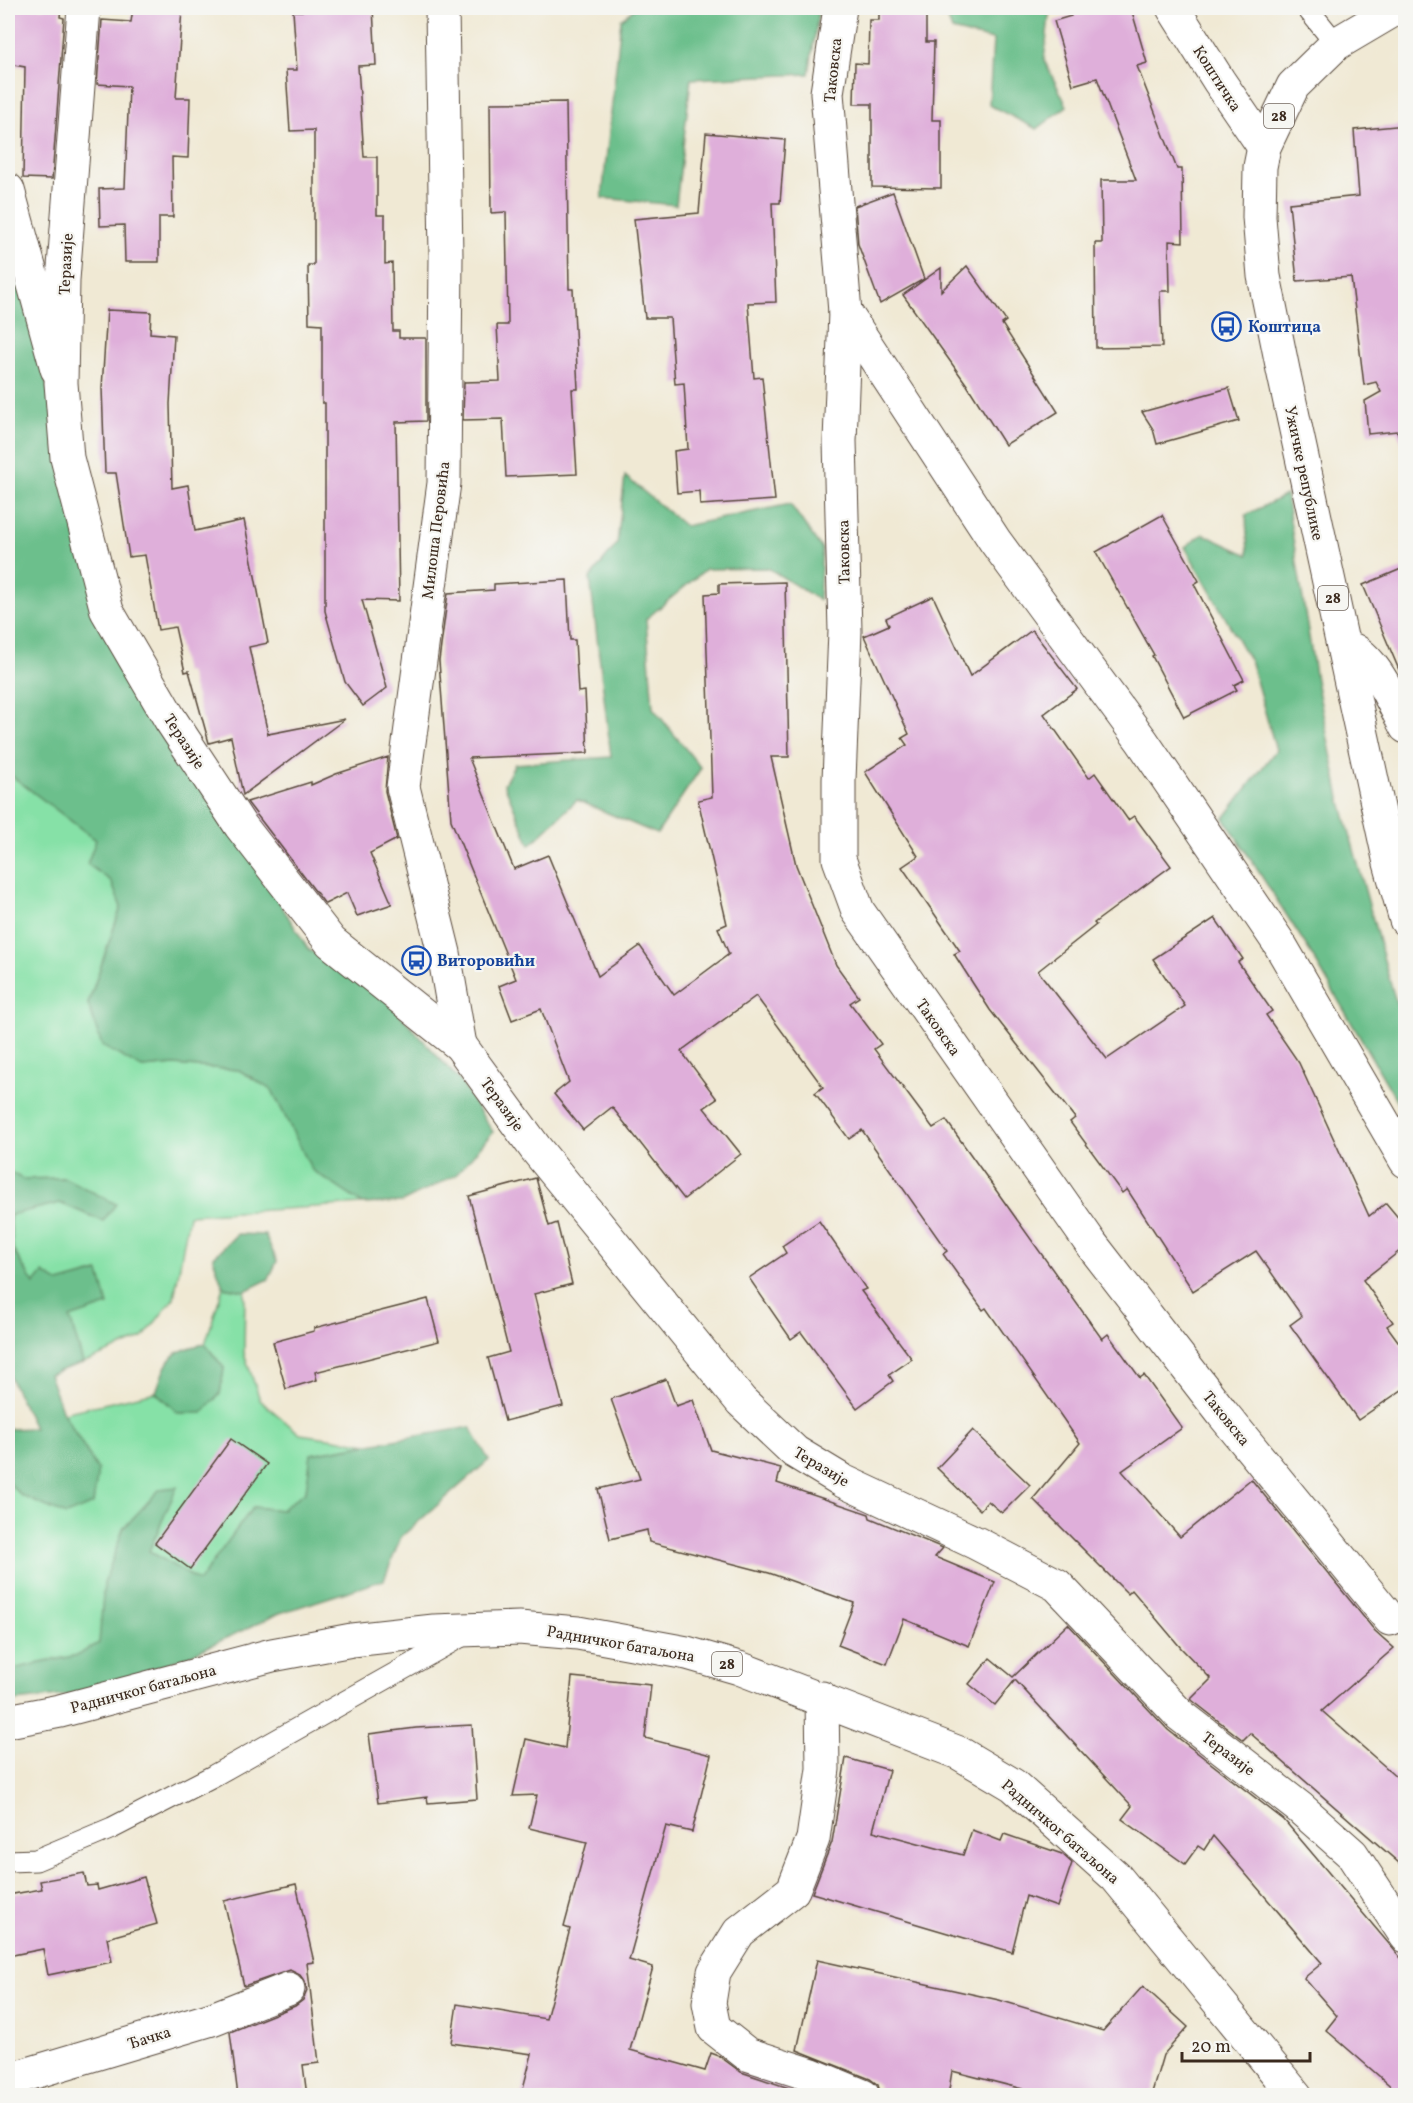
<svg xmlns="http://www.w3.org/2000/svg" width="1413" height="2103" viewBox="0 0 1413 2103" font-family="Vollkorn,serif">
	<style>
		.green { fill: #86e1a7; stroke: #608662; stroke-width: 1.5 }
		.forest { fill: #6cbf8c; stroke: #547455; stroke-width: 1.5 }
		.building { fill: #dfafda }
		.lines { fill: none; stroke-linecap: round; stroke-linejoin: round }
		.lane-casing { stroke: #564739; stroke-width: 23 }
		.street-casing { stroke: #564739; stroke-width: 35 }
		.secondary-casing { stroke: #564739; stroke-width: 35 }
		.primary-casing { stroke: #564739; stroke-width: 35 }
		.lane { stroke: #fff; stroke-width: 21 }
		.street { stroke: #fff; stroke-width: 33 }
		.secondary { stroke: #fff; stroke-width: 33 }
		.primary { stroke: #fff; stroke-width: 33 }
		.labels { text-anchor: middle; stroke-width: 4.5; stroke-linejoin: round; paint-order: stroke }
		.shield { fill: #f6f6f2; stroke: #73675e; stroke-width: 1.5 }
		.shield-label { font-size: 15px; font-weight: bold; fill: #3b2a1e }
		.street-label { font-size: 16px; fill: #3b2a1e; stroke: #f6f6f2 }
		.transit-label { font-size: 16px; font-weight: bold; fill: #164399; stroke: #f6f6f2; text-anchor: start }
	</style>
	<rect width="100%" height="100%" fill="#f6f6f2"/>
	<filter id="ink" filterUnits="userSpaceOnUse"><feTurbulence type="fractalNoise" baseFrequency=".0167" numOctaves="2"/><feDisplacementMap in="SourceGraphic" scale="12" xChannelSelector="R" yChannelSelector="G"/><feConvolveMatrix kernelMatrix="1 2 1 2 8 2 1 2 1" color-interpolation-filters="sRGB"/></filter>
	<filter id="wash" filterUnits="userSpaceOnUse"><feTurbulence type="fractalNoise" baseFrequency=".008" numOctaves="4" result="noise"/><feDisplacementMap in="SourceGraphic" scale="24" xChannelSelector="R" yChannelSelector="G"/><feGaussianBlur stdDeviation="1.35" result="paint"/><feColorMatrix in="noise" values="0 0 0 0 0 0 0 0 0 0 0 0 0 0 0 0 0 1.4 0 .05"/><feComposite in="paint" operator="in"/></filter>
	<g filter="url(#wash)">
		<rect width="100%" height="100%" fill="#f0e9d4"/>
		<g class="green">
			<polygon points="8,773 96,840 121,907 88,1004 143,1068 174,1065 239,1070 272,1090 312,1170 363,1204 189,1215 174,1298 143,1338 83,1363 70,1318 98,1272 59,1283 34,1285 13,1250 9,1214 60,1203 103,1221 65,1178 23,1179 8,1171"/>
			<polygon points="223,1287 245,1291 244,1353 260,1400 300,1434 369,1444 312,1454 306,1491 281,1510 253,1507 199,1582 149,1551 176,1488 104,1584 100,1643 78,1655 8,1670 8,1482 22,1496 98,1470 63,1413 156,1392 178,1413 202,1412 220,1394 224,1368 205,1344"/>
		</g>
		<g class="forest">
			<polygon points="635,8 819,8 809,74 691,79 676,205 602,198 621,20"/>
			<polygon points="944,8 1050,8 1044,60 1067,106 1037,129 989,105 993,40 952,30"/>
			<polygon points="8,244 118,640 308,949 386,999 460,1081 493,1132 456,1175 402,1202 363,1204 312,1170 272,1090 239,1070 174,1065 142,1068 102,1046 88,1004 121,907 111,881 87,864 96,840 8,773"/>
			<polygon points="625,476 685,526 790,504 822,549 819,600 768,568 706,569 646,619 653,708 701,768 657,834 577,800 530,845 504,784 515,764 611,757 590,578 617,544"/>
			<polygon points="1286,495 1316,680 1340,798 1390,982 1405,1030 1405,1115 1309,950 1224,818 1276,750 1251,663 1185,547 1203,534 1248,555 1246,515"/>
			<polygon points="8,1171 23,1179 65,1178 116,1204 103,1221 60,1203 10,1215 13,1250 34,1284 43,1273 59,1283 99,1272 108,1305 70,1318 83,1363 49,1374 63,1413 98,1470 93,1504 66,1515 22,1496 8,1482 8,1429 34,1428 8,1373"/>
			<polygon points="237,1234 265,1235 277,1261 269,1279 245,1291 223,1287 213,1258"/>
			<path d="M205,1344L224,1368L220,1394L202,1413H178L156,1392C168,1358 168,1351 205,1344Z"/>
			<polygon points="470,1427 489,1460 401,1537 384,1580 280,1613 188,1656 85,1693 8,1702 8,1670 78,1655 99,1643 104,1584 123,1529 160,1489 177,1487 149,1551 199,1581 253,1507 281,1510 306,1491 311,1454"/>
		</g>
		<g id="blocks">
			<g class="building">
				<polygon points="8,8 61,8 60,17 64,18 52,179 23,178 25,67 8,64"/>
				<polygon points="133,8 182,8 176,98 190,98 188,158 172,157 173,217 159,217 159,262 125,262 124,225 100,226 99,189 125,188 129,86 97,84 102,20 131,22"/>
				<polygon points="302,8 373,8 376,65 358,66 364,157 377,157 377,215 385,215 385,264 392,263 393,331 399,331 399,338 426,338 426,421 396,422 399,601 362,600 387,688 363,706 345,682 325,611 325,403 322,403 322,324 309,323 308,265 314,265 314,130 290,131 286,70 297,70 293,11 302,11"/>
				<polygon points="879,8 926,8 926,42 934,42 932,120 941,120 941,188 872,187 872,104 854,104 855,63 868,64 869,20 879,20"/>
				<polygon points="1069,8 1131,8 1147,63 1137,66 1177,169 1182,169 1183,242 1169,241 1170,291 1160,291 1162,347 1096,348 1095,243 1102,243 1101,180 1136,180 1097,78 1073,85 1054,21 1071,16"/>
				<polygon points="566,102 569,289 573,289 578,389 572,389 577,474 506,477 503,419 463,420 464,382 500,381 497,325 508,325 506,212 491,213 490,103"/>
				<polygon points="1406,125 1406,450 1405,450 1397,431 1368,434 1365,401 1381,392 1376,382 1364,385 1351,277 1297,281 1289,203 1359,196 1354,130"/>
				<polygon points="706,133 785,140 780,203 772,203 776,302 748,303 754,378 762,377 775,500 700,505 699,491 677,493 674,451 688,449 684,383 675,384 670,318 645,318 634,219 699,213"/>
				<polygon points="893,192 924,279 880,304 858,244 855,206"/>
				<polygon points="967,266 1006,321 1002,324 1058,412 1005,445 967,385 903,295 941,268 941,291"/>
				<polygon points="107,310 151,312 150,333 174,335 170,404 172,488 188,485 195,531 244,520 268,643 249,647 268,734 345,719 243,795 231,737 209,743 189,671 185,672 175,627 158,630 145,555 129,557 116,473 105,473 102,388"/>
				<polygon points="1229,388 1239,421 1157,444 1153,429 1142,412"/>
				<polygon points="1162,515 1199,581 1194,584 1244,680 1234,685 1237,690 1184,717 1152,656 1154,655 1096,552"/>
				<polygon points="1406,567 1406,684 1405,684 1363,585"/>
				<polygon points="567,580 570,640 575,640 578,692 585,691 588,753 469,758 514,869 548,855 598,976 640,946 674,995 729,954 718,928 727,924 698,800 712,797 705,594 719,593 719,584 785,582 789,757 771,757 796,865 836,965 859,997 850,1003 881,1044 874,1049 933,1128 946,1120 1102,1339 1108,1334 1140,1378 1144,1375 1182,1428 1122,1471 1180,1537 1251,1479 1375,1631 1394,1648 1322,1711 1406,1785 1406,1869 1250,1733 1243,1740 1193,1701 1191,1699 1211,1679 1181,1648 1132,1590 1128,1594 1033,1499 1080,1443 986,1308 983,1310 943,1254 947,1251 862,1130 849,1139 815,1093 823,1087 756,996 681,1051 717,1099 704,1108 741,1154 684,1199 612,1107 583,1130 554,1094 569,1082 541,1009 512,1020 499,986 516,979 451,820 439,661 448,593 494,590 494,584"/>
				<polygon points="933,596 970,676 1032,630 1077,689 1044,714 1089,778 1095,773 1128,820 1134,816 1171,866 1094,923 1096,925 1038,971 1107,1059 1185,1006 1153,959 1215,918 1243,959 1238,962 1272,1011 1266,1015 1299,1063 1369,1216 1386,1203 1406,1227 1406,1246 1363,1280 1393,1322 1387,1326 1406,1352 1406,1387 1358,1420 1290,1325 1302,1316 1256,1251 1193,1291 1127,1189 1122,1193 1070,1122 1075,1118 990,1010 954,954 960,951 902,867 918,856 865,772 907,745 902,738 909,734 864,636 889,625 886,618"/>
				<polygon points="388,757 385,791 397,839 370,853 392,904 357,916 347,893 325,904 247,802 311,782 311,785 336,774"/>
				<polygon points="536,1178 549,1226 557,1223 572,1284 534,1294 563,1406 505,1421 488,1358 509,1352 469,1196"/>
				<polygon points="819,1221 866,1289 861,1291 912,1359 889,1375 893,1381 857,1408 801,1332 791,1339 749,1278 786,1253 782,1246"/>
				<polygon points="428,1299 439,1341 315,1372 317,1380 286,1389 273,1342 314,1331 314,1328"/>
				<polygon points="666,1379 676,1406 693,1400 711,1450 781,1468 777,1483 869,1514 870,1518 943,1548 935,1557 995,1582 969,1646 904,1619 887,1664 838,1645 854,1603 769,1573 649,1542 647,1530 610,1539 598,1489 640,1479 611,1399"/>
				<polygon points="973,1430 1030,1485 1002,1513 988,1501 980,1510 937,1468"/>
				<polygon points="231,1439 267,1464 190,1569 155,1543"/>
				<polygon points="1068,1624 1168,1730 1284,1820 1406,1964 1406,2096 1402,2096 1326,2030 1337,2016 1304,1978 1322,1963 1213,1836 1204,1850 1198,1846 1185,1864 1122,1819 1132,1806 1015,1680 995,1705 969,1684 990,1658 1013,1677"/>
				<polygon points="572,1677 651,1685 645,1738 711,1755 692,1832 666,1826 629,1960 653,1967 630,2050 705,2071 711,2053 719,2056 741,2072 813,2096 521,2096 532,2054 451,2043 457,2004 546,2019 570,1929 564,1927 587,1842 529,1828 537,1795 513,1796 526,1739 565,1748"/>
				<polygon points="472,1725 477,1799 428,1803 427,1797 378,1803 369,1734 416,1728"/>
				<polygon points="846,1758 889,1770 873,1831 963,1855 972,1830 1001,1841 1004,1834 1062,1854 1072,1863 1057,1907 1026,1896 1012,1952 812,1893 832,1842"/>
				<polygon points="84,1873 87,1886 97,1885 98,1890 144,1877 157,1924 107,1938 112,1962 48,1975 43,1949 8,1956 8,1895 42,1889 40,1881"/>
				<polygon points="296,1884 314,1962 307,1963 319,2063 303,2065 307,2096 238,2096 230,2032 295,2006 303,2000 307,1991 305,1982 300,1975 290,1970 244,1986 224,1901"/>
				<polygon points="817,1960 999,2000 1103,2031 1143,1986 1188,2027 1163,2055 1151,2096 1046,2095 952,2071 948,2096 881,2096 878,2085 870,2079 797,2050"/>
			</g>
		</g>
	</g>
	<g filter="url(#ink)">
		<use href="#blocks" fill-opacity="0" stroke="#564739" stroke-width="1.5"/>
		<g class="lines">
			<defs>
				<g id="lane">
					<polyline points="1307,8 1336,44"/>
					<polyline points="8,1861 36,1860 112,1828 213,1776 467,1633"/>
				</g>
				<g id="street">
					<polyline points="442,8 446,256 444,483 403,787 444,953 460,1045"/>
					<polyline points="840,8 827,93 845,312 840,441 845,631 839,780 839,859 858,911 1092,1245 1223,1414 1390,1619"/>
					<polyline points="1173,8 1219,81 1264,147"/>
					<polyline points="8,190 57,369"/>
					<polyline points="845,312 995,541 1142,741 1279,943 1406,1161"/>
					<path d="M1344,647C1372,650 1394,705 1406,727"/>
					<polyline points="822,1698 823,1769 813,1839 793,1890 739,1932 714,1972 709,2003 714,2028 747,2054 812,2075 863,2096"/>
					<polyline points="8,2080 212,2019 288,1989"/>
				</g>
				<polyline id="secondary" points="84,8 63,280 61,383 67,458 107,611 170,719 240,825 331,942 460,1045 536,1149 741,1401 795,1452 843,1481 976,1543 1057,1585 1180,1715 1300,1808 1352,1854 1406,1936"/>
				<g id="primary">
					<polyline points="1397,8 1336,44 1293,86 1264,147 1260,167 1259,217 1264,276 1283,370 1390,863 1406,920"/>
					<polyline points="8,1721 60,1711 272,1655 352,1640 434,1631 519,1628 578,1633 687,1653 739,1668 959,1753 1013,1785 1116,1877 1296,2096"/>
				</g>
			</defs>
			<use href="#lane" class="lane-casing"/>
			<use href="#street" class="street-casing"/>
			<use href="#secondary" class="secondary-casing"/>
			<use href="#primary" class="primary-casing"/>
			<use href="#lane" class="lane"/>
			<use href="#street" class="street"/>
			<use href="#secondary" class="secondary"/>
			<use href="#primary" class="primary"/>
		</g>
	</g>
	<defs>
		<symbol id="bus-ring" viewBox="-11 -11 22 22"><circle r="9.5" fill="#f6f6f2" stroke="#1a4fb4" stroke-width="1.5"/><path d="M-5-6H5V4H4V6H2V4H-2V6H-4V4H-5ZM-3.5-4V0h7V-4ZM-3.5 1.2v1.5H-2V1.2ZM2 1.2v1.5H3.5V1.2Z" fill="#1a4fb4"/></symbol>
	</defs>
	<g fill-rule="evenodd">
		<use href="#bus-ring" x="1210" y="310" width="33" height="33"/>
		<use href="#bus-ring" x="400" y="944" width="33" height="33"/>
	</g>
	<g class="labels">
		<g class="shield">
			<rect x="1264" y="104" width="30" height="24" rx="4.5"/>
			<rect x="1318" y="586" width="30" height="24" rx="4.5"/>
			<rect x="712" y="1652" width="30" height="24" rx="4.5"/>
		</g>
		<g class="shield-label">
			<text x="1279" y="121">28</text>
			<text x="1333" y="603">28</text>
			<text x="727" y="1669">28</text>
		</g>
		<g class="street-label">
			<text transform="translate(832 70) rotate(-84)" y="6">Таковска</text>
			<text transform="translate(1218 78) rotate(57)" y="6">Коштичка</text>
			<text transform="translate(65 264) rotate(-87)" y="6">Теразије</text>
			<text transform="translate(1305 473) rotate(78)" y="6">Ужичке републике</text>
			<text transform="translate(435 530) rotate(-83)" y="6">Милоша Перовића</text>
			<text transform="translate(843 552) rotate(-91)" y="6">Таковска</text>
			<text transform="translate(185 741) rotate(57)" y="6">Теразије</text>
			<text transform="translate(939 1027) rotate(55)" y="6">Таковска</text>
			<text transform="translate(503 1104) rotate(54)" y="6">Теразије</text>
			<text transform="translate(1227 1418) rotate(51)" y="6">Таковска</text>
			<text transform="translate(822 1466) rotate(31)" y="6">Теразије</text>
			<text transform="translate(621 1643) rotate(10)" y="6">Радничког батаљона</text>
			<text transform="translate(143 1688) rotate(-15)" y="6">Радничког батаљона</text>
			<text transform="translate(1229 1753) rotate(37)" y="6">Теразије</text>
			<text transform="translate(1061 1831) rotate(41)" y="6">Радничког батаљона</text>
			<text transform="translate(149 2037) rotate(-17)" y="6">Ђачка</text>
		</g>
		<g class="transit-label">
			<text x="1248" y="332">Коштица</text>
			<text x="437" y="966">Виторовићи</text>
		</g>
	</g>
	<rect width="1413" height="2103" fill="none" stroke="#f6f6f2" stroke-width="30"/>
	<path d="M1182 2052v9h128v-9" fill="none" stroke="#3b2a1e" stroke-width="3"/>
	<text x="1191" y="2052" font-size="18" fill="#3b2a1e" stroke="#f6f6f2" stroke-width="4.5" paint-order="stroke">20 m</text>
</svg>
